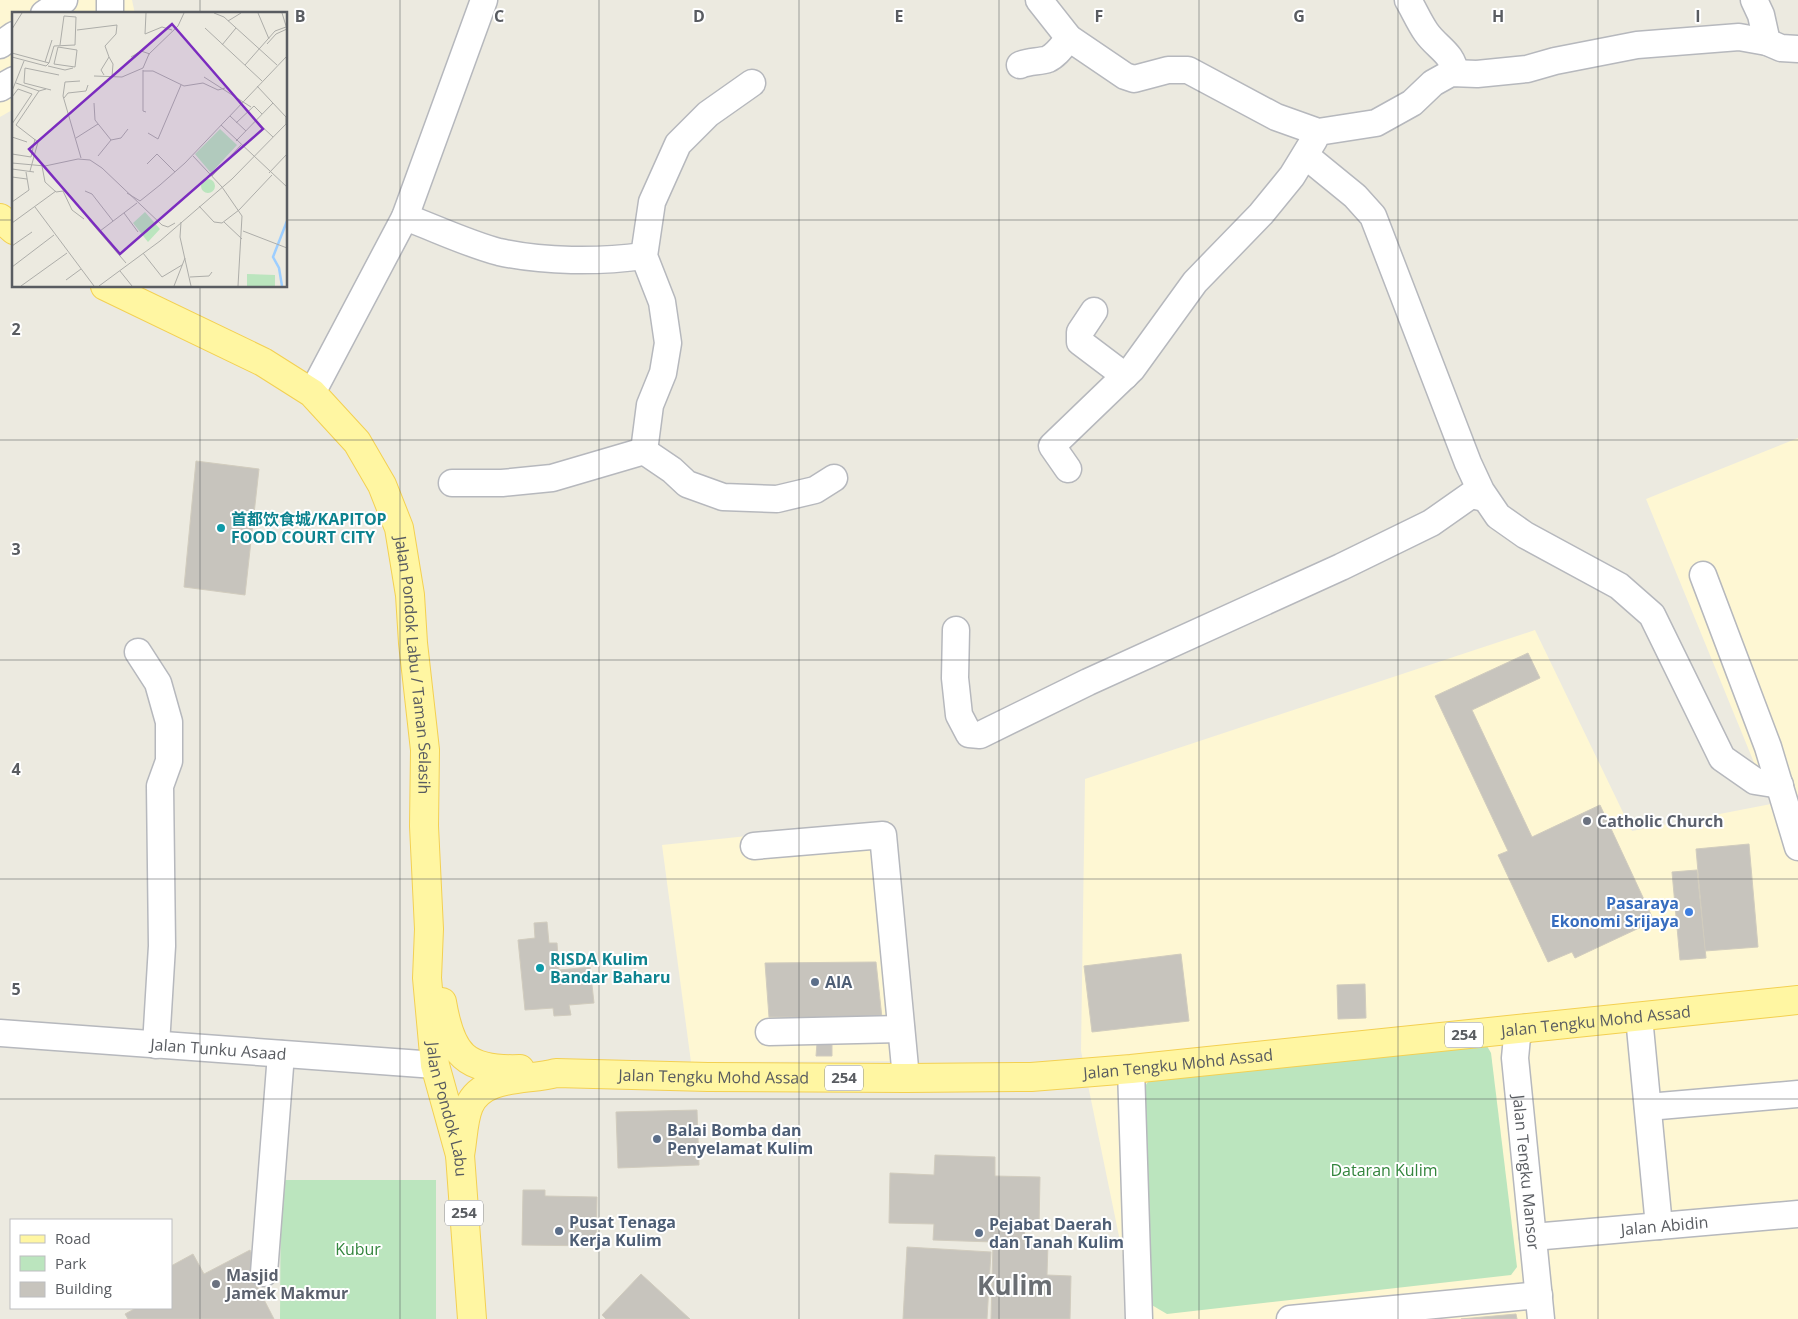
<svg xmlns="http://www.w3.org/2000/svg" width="1798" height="1319" viewBox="0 0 1798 1319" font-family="'Open Sans','Noto Sans SC',sans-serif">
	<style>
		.commercial { fill: #fef7d3 }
		.green { fill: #bbe5be }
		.building { fill: #c7c4bd; stroke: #d1ccbe }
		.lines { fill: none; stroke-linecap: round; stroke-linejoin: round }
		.minor-casing { stroke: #b6b8bd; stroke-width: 29 }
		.major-casing { stroke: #f3d052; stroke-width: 30 }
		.minor { stroke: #fff; stroke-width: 26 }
		.major { stroke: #fff6a2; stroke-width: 28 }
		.grid { fill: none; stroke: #595c61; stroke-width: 1; stroke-opacity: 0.55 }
		.culture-dot { fill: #0f9aa8; stroke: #fff; stroke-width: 2 }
		.worship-dot { fill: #6b7280; stroke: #fff; stroke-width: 2 }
		.shop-dot { fill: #3f7fe0; stroke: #fff; stroke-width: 2 }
		.service-dot { fill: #5c6f8a; stroke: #fff; stroke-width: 2 }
		.labels { text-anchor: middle; stroke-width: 4; stroke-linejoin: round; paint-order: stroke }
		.shield { fill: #fff; stroke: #8b8d90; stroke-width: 1 }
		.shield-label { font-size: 15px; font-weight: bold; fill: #595c61 }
		.culture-label { font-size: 16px; font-weight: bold; fill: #0d838f; stroke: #fff; text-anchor: start }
		.street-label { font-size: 16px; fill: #595c61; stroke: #fff }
		.worship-label { font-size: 16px; font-weight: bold; fill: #5b616d; stroke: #fff; text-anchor: start }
		.shop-label { font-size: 16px; font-weight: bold; fill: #366cbe; stroke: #fff; text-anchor: end }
		.service-label { font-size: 16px; font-weight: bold; fill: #4e5e75; stroke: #fff; text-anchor: start }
		.park-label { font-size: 16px; fill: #33853d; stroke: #fff }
		.town-label { font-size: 26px; font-weight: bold; fill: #6a6e73; stroke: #fff }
		.inset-river { fill: none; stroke: #9dceff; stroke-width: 2.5 }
		.inset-road { fill: none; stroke: #adada9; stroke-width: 1 }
		.view { fill: #7b2cbf; fill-opacity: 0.15; stroke: #7b2cbf; stroke-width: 2.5 }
		.inset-edge { fill: none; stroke: #595c61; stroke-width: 2.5 }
		.grid-label { font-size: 16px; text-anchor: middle; font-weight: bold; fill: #595c61; stroke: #fff; stroke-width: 4; stroke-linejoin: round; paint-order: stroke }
	</style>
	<rect width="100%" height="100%" fill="#eceae0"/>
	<g class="commercial">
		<polygon points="0,0 132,0 135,14 14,14 14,109 0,117"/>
		<polygon points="1798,438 1798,1319 1136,1319 1081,1051 1085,779 1535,630 1632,831 1771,804 1646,499"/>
		<polygon points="890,821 914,1061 691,1062 662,845"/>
	</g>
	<g class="green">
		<polygon points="1487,1046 1491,1053 1517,1267 1511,1275 1167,1314 1150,1304 1143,1090 1147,1083 1158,1075"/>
		<polygon points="281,1180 436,1180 436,1319 280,1319"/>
	</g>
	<g class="building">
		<polygon points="196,461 259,469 245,595 184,587"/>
		<polygon points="1528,653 1540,678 1472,710 1532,837 1600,805 1654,921 1575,958 1572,952 1548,962 1498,855 1508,851 1435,696"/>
		<polygon points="1749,844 1758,947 1705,951 1696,849"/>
		<polygon points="1697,870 1706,958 1680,960 1672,872"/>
		<polygon points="547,922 549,943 557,943 559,970 590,967 594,1003 569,1005 571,1015 554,1016 553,1008 525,1010 518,940 535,938 534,923"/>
		<polygon points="1181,954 1189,1021 1092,1032 1084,966"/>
		<polygon points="876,962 882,1018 769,1017 765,963"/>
		<polygon points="1365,984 1366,1018 1338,1019 1337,985"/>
		<polygon points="817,1043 832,1043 832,1056 816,1056"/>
		<polygon points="697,1110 699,1165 618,1168 616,1112"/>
		<polygon points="935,1155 995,1157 995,1176 1040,1177 1039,1227 1025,1226 1024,1243 1048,1244 1047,1275 1071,1276 1070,1319 991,1319 993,1242 933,1240 934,1224 889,1223 890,1173 934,1175"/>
		<polygon points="523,1190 545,1190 545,1196 597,1197 596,1246 522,1245"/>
		<polygon points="907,1247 991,1252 987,1319 903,1319"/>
		<polygon points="250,1250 266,1281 257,1286 274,1319 128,1319 125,1314 136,1308 171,1308 171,1266 193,1254 204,1274"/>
		<polygon points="641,1274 690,1319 606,1319 602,1315"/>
		<polygon points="1516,1314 1517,1319 1461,1319"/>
	</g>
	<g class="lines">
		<defs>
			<g id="minor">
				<polyline points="1039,0 1069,38 1125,76 1134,79 1168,70 1188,70 1276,117 1318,132 1376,123 1412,103 1433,83 1451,73 1477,74 1527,69 1555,61 1637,45 1739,37 1767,42 1781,48 1798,49"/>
				<path d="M1408,0C1414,10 1419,22 1426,32C1437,48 1453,53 1455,73"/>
				<polyline points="1754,0 1761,15 1767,42"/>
				<polyline points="44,14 64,0"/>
				<polyline points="110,14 110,0"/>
				<polyline points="0,45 14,35"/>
				<path d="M1020,65C1029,61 1040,62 1048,59C1057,55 1063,45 1069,38"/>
				<polyline points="0,88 14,80"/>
				<polyline points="1306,156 1355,196 1373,216 1468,463 1481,491 1498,516 1525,535 1619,586 1652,615 1722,758 1755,781 1780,785"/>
				<path d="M405,217C435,228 468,244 499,252C544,262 599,262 644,256"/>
				<polyline points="1094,311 1080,332 1080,342 1125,376"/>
				<polyline points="312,393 405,217 484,0"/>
				<polyline points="644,451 672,470 687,484 723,497 777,499 815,490 834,478"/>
				<polyline points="1068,469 1052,446 1132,369 1195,282 1261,214 1292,176 1314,140"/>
				<polyline points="452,483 502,483 552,478 644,451 650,405 663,373 668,343 662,302 644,256 652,202 678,144 708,114 752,83"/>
				<polyline points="1703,575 1768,747 1798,847"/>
				<polyline points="956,630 955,678 959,715 969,734 980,735 1088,682 1341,567 1431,523 1471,495 1485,498"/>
				<polyline points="138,652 158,683 169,722 169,761 160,786 162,946 156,1045"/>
				<polyline points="754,846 883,835 906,1078"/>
				<polyline points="1639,1017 1659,1226"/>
				<path id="s1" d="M1525,1028L1517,1037L1515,1058L1541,1319"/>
				<polyline points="769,1032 901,1029"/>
				<path id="s2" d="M0,1033L435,1065"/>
				<polyline points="1131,1069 1139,1319"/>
				<polyline points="1648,1107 1798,1094"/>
				<path id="s3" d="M1533,1237L1798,1214"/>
				<polyline points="264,1273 281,1054"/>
				<polyline points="1290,1319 1539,1295"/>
			</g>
			<g id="major">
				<polyline points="0,218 14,230"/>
				<path id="s4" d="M105,286L263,362L312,393L357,442L382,485L399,528L410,595L413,643L425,750L424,826L429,929L427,978L435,1065L460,1155L472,1319"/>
				<path d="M442,1002C451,1055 465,1071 520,1069"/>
				<path id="s5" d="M460,1155C463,1140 463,1120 469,1106C483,1074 528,1081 556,1073L708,1077L906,1078L1031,1077L1131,1069L1798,1000"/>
			</g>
		</defs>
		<use href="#minor" class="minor-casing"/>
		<use href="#major" class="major-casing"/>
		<use href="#minor" class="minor"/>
		<use href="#major" class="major"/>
	</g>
	<path class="grid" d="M200,0V14M400,0V1319M599,0V1319M799,0V1319M999,0V1319M1199,0V1319M1398,0V1319M1598,0V1319M0,220H14M286,220H1798M200,286V1319M0,440H1798M0,660H1798M0,879H1798M0,1099H1798"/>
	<g class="culture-dot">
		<circle cx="221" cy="528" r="5"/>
		<circle cx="540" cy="968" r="5"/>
	</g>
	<g class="worship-dot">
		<circle cx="1587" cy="821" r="5"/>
		<circle cx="216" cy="1284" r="5"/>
	</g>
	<circle class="shop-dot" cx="1689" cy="912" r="5"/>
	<g class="service-dot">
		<circle cx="815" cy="982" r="5"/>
		<circle cx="657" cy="1139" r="5"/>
		<circle cx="559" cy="1231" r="5"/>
		<circle cx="979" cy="1233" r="5"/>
	</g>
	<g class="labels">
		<g class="shield">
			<rect x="1445" y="1022.5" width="38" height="25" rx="4"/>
			<rect x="825" y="1065.5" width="38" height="25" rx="4"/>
			<rect x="445" y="1200.5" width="38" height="25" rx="4"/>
		</g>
		<g class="shield-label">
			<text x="1464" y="1040">254</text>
			<text x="844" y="1083">254</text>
			<text x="464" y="1218">254</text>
		</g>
		<g class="culture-label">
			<text x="231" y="525">首都饮食城/KAPITOP<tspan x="231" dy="18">FOOD COURT CITY</tspan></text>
			<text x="550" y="965">RISDA Kulim<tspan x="550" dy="18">Bandar Baharu</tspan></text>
		</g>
		<g class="street-label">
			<text dy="6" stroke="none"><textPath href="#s4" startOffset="534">Jalan Pondok Labu / Taman Selasih</textPath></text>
			<text dy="6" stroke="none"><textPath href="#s5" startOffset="1190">Jalan Tengku Mohd Assad</textPath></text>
			<text dy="6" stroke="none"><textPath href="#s2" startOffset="219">Jalan Tunku Asaad</textPath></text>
			<text dy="6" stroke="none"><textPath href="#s5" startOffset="770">Jalan Tengku Mohd Assad</textPath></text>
			<text dy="6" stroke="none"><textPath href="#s5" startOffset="305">Jalan Tengku Mohd Assad</textPath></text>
			<text dy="6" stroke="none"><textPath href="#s4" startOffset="981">Jalan Pondok Labu</textPath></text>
			<text dy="6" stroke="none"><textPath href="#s1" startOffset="148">Jalan Tengku Mansor</textPath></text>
			<text dy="6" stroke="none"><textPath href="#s3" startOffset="132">Jalan Abidin</textPath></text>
		</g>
		<g class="worship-label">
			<text x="1597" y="827">Catholic Church</text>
			<text x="226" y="1281">Masjid<tspan x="226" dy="18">Jamek Makmur</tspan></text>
		</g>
		<g class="shop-label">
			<text x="1679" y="909">Pasaraya<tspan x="1679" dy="18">Ekonomi Srijaya</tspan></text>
		</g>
		<g class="service-label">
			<text x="825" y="988">AIA</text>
			<text x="667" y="1136">Balai Bomba dan<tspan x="667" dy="18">Penyelamat Kulim</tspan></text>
			<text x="569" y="1228">Pusat Tenaga<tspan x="569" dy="18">Kerja Kulim</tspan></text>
			<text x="989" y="1230">Pejabat Daerah<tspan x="989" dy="18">dan Tanah Kulim</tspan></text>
		</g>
		<g class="park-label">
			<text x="1384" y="1176">Dataran Kulim</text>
			<text x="358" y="1255">Kubur</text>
		</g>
		<g class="town-label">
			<text x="1015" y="1295">Kulim</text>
		</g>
	</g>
	<g transform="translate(12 12)">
		<rect width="275" height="275" fill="#eceae0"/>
		<path d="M208,117L225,133L199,161L183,142ZM189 174a7 7 0 1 1 14 0a7 7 0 1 1-14 0ZM133,200L148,217L136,230L121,211ZM235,262L263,263V274H235Z" fill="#bbe5be"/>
		<path class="inset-river" d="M270,274L267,256L261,245L275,209"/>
		<path class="inset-road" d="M134,1L133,22L150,15L160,18M202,1L212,5L265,53M246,1L257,27M270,1L275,17M216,9L229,1M193,16L250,69M0,17L10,1M65,18L105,13L104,22L93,34L97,45L89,58L92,63M255,32L264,22L275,17M210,33L224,16M46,35L65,38L63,55L42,52ZM0,41L37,51M0,45L34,54L37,51M97,45L101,52L100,65M119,45L129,39L138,42M33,50L40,28M37,51L42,34L63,33L64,5L52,4L48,33M233,53L263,19L274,15M36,54L53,58L61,56M131,58V99L134,100M131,59H141L172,74L191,71L206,78L213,76M82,64L110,65L131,56L137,42L166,14L172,1M192,65L239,95M68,69L53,70L51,84L69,146M4,71L27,79L34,77M245,74L274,105V112M39,78L12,71L13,56L47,63M0,79L12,49M0,85L6,77L20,82L0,112M52,86L56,81L74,79L76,73M82,91L83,108L99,128L86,144M218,104L234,119M244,109L261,125M224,111L242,94L250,102M209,113L275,175M136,121L146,127L169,73M0,125L15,130M64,126L86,112M99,128L109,126L116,117M224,129L261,91M0,142L19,145L23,127M181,144L210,175L230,204L226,274M0,151L33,154L66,147L78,148L90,156L150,213L156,215L163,211M135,152L145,142L163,160M30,154L33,170L44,180L51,179L60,198L72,207M0,157L22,160M18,159L26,130L4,113L27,79M257,161L275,142M200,164L229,133M0,165L15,167M73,179L80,182L101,209M115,181L128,189L148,173L173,151L275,44M0,190L17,178L14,160M187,194L202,210L210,211L227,198L260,163M23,195L82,274M112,201L126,220M77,208L114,251M169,210L168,225L179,274M212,210L230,227M0,211L44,179M88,219L125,191M231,219L275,236M0,234L20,220M131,241L150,265L170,253M0,255L42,223M108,259L120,274M178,265L197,264L200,260M54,268L69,257M9,274L55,241M87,274L148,229L220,167L275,111M162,274L173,246"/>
		<path class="view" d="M160,12L251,117L108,242L17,137Z"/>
		<rect width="275" height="275" class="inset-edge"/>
	</g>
	<g class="grid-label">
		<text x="300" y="22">B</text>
		<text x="499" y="22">C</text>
		<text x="699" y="22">D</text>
		<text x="899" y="22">E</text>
		<text x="1099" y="22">F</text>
		<text x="1299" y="22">G</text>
		<text x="1498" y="22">H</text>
		<text x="1698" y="22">I</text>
		<text x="16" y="335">2</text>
		<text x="16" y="555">3</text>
		<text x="16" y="775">4</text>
		<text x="16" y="995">5</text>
	</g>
	<rect x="10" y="1219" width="162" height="90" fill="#ffffff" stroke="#bdbec0"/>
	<rect x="20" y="1235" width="25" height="8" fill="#fff6a2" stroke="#bdbec0"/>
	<text x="55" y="1244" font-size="15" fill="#595c61">Road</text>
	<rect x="20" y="1256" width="25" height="15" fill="#bbe5be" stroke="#bdbec0"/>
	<text x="55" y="1269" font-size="15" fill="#595c61">Park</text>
	<rect x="20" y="1282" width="25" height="15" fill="#c7c4bd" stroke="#bdbec0"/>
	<text x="55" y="1294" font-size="15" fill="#595c61">Building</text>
</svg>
